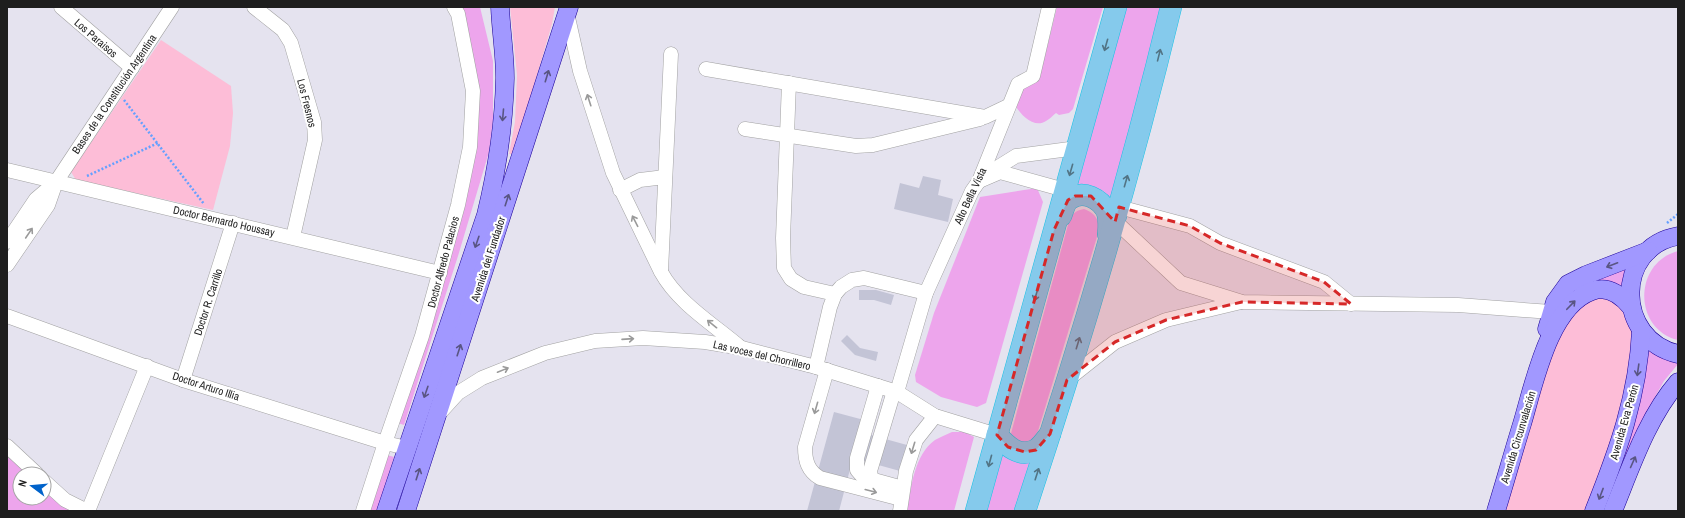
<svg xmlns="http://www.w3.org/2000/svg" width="1685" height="518" viewBox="0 0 1685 518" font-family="'Archivo Narrow',sans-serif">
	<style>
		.grass { fill: #eda5ec }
		.park { fill: #fdbdd7 }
		.building { fill: #c3c4d6 }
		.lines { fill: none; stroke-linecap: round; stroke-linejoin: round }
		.minor-casing { stroke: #a2a2a2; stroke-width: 15 }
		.major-casing { stroke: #1b0097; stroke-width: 19 }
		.highway-casing { stroke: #19c2e4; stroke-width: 22 }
		.path { stroke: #64a0ff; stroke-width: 2.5; stroke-dasharray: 2 2; stroke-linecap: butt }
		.minor { stroke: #fff; stroke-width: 14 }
		.major { stroke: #a198ff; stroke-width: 18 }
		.highway { stroke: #85caec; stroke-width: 21 }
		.oneway { stroke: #527485 }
		.oneway2 { stroke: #595583 }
		.oneway3 { stroke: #9a9a9a }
		.marked { fill: #d62828; fill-opacity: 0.2; stroke: #d62828; stroke-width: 3; stroke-dasharray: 8 5; stroke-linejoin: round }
		.labels { text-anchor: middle; stroke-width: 4; stroke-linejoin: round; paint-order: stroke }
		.street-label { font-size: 11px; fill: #1e1e1e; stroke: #fff }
	</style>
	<rect width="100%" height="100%" fill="#e5e3ef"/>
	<g class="grass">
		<polygon points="459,7 480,7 493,61 493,120 489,152 458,256 404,425 398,423 476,150"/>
		<path d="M1057,7H1103L1073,109L1069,113L1059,115L1056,113C1052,116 1050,119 1046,121C1034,129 1020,114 1015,105L1022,89L1039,80Z"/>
		<polygon points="1123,7 1165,7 1114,202 1100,191 1072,188"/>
		<polygon points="1037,188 1043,202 986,403 977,407 941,397 916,382 915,375 934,313 980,197"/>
		<path d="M1084,209C1094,213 1097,217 1100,227L1038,431L1033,441L1027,446L1010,437L1069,221C1073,213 1075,211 1084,209Z"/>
		<path d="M1678,251V340C1633,329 1633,263 1678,251Z"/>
		<path d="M1632,265L1626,286C1610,281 1593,286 1577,289Z"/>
		<polygon points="1649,346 1678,354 1678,364 1664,381 1642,420 1604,511 1599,511 1641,396"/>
		<path d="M952,432H965L974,437L954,511H907C911,488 914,455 935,440C940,437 946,435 952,432Z"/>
		<polygon points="999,450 1035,458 1018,511 983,511"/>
		<polygon points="387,455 394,457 377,511 368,511"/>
		<polygon points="7,456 27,474 20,474 20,498 44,498 44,489 70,511 7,511"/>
	</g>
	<g class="park">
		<polygon points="510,7 555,7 552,24 514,154 509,154 515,122 517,75"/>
		<polygon points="161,40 231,86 233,113 230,146 213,210 76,180 71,172"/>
		<polygon points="1613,295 1632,323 1633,343 1628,395 1586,511 1505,511 1552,343 1579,303"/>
	</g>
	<g class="building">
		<polygon points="923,176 941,180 938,195 953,199 948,222 894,209 900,183 919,188"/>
		<polygon points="859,290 876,290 894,295 891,305 874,300 859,300"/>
		<polygon points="847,335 860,348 878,352 876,361 855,355 841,341"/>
		<polygon points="834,412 864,420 860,432 907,445 900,471 853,458 839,511 807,511"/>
	</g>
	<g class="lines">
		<defs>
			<g id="minor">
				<polyline points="61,7 132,68"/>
				<polyline points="254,7 283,30 291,43 314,122 315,140 293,237"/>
				<path d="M567,13L580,71L613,173L661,272C678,303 713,324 740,347"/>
				<polyline points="706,69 985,117 1008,106"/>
				<polyline points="789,83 783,238 784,268 791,279 804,287 835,294"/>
				<polyline points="745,129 856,146 873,145 980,119"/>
				<polyline points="7,170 440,273"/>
				<polyline points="987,174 1016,156 1077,148"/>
				<polyline points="979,181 1000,172 1072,192"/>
				<polyline points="620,190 640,180 665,177"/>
				<polyline points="1119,207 1190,226 1220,243 1324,282 1351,304"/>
				<polyline points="1115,221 1181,283 1242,302 1458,305 1551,312"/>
				<polyline points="7,242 36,199 56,182 172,7"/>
				<polyline points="7,265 48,205 56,182"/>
				<polyline points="661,271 671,54"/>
				<polyline points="7,316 183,380 385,443 407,448"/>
				<polyline points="816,367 830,307 835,294 841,287 852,280 864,278 926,293"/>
				<path d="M827,370L805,447C805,461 808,471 820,478L901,499"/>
				<polyline points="183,380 233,223"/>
				<polyline points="1067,380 1115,342 1166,320 1241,302"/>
				<polyline points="878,386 857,458 857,470 863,477 903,488"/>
				<polyline points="897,392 926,293 972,191 979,181 1018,84 1033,76 1049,7"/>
				<polyline points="438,415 458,393 482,378 545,353 595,341 643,338 705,342 742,348 816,367 897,392 935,416 997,435"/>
				<polyline points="7,446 37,474"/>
				<polyline points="873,480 871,477 870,471 894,391"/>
				<polyline points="44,481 65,500 87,511"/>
				<polyline points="88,511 147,366"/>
				<polyline points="363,511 385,443 422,336 458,205 470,147 473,91 458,14 454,7"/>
				<polyline points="900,511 906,471 916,440 935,416"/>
			</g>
			<g id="major">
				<path d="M1678,236C1614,247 1615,340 1678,354"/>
				<polyline points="1547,329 1555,302 1568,284 1586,275 1648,251"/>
				<path d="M386,511L486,215C497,170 504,124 505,78C505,54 501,31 500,7"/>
				<polyline points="406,511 569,7"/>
				<path d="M1496,511C1505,482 1513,453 1522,424C1534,384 1549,306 1592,291C1608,285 1621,295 1631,307"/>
				<path d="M1594,511C1618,451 1638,396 1641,331"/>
				<path d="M1613,511C1631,467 1647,418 1678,382"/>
			</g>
			<g id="highway">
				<path d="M1061,216C1063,211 1065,202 1070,199C1083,189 1101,199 1107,212C1109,218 1109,229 1108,234"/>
				<path d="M997,435C1007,446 1019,458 1035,450C1041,447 1046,439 1050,434"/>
				<polyline points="976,511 1116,7"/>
				<path d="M1025,511C1080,345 1130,177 1171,7"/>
			</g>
		</defs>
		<use href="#minor" class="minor-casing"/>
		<use href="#major" class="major-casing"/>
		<use href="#highway" class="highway-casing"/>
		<g class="path">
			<polyline points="124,100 204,204"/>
			<polyline points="87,176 158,143"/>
			<polyline points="1667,223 1678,214"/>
		</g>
		<use href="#minor" class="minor"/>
		<use href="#major" class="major"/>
		<use href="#highway" class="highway"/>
	</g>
	<defs><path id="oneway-shaft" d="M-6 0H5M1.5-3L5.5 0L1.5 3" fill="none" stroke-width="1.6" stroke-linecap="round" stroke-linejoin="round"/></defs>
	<g class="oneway">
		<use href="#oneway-shaft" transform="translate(1106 45) rotate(106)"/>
		<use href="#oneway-shaft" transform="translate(1159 55) rotate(-76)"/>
		<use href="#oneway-shaft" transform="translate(1071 170) rotate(106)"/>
		<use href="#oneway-shaft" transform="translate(1126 181) rotate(-74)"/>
		<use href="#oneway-shaft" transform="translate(1036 295) rotate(106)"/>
		<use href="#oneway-shaft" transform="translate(1078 343) rotate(-73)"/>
		<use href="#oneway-shaft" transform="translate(990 461) rotate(105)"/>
		<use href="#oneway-shaft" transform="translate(1037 474) rotate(-72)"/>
	</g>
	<g class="oneway2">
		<use href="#oneway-shaft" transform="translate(547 76) rotate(-73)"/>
		<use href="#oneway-shaft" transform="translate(503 115) rotate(95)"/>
		<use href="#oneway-shaft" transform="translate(507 200) rotate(-72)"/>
		<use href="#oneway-shaft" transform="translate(477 242) rotate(109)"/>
		<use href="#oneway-shaft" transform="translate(1612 265) rotate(159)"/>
		<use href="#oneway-shaft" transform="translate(1571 305) rotate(-46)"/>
		<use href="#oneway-shaft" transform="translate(459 350) rotate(-72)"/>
		<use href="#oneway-shaft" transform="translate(1638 370) rotate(98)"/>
		<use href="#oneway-shaft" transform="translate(426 392) rotate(109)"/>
		<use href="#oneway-shaft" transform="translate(1633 462) rotate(-66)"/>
		<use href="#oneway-shaft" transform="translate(418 474) rotate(-72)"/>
		<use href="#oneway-shaft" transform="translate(1601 494) rotate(111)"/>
	</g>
	<g class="oneway3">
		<use href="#oneway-shaft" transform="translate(589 100) rotate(-108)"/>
		<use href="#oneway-shaft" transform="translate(635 221) rotate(-117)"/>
		<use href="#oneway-shaft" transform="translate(29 233) rotate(-56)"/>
		<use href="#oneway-shaft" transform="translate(712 324) rotate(-141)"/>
		<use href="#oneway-shaft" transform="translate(628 339) rotate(-4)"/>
		<use href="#oneway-shaft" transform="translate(503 370) rotate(-22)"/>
		<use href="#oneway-shaft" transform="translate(816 408) rotate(106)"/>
		<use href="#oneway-shaft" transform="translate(913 448) rotate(107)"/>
		<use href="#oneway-shaft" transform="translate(871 491) rotate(15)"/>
	</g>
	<path class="marked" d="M1075,196H1091L1115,222L1119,207L1190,226L1220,243L1324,282L1351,304L1242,302L1166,320L1115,342L1067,380L1050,434L1036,450L1025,452L1008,447L997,435L1054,230L1068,200Z"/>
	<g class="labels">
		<g class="street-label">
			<text transform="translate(96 38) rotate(41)" y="4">Los Paraisos</text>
			<text transform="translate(114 94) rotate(-56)" y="4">Bases de la Constitución Argentina</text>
			<text transform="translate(307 103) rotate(76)" y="4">Los Fresnos</text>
			<text transform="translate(970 196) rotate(-65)" y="4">Alto Bella Vista</text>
			<text transform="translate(224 221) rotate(13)" y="4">Doctor Bernardo Houssay</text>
			<text transform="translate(488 259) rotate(-72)" y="4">Avenida del Fundador</text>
			<text transform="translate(443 262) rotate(-75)" y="4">Doctor Alfredo Palacios</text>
			<text transform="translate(208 302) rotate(-72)" y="4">Doctor R. Carrillo</text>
			<text transform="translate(762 355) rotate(13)" y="4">Las voces del Chorrillero</text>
			<text transform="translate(206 386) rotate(18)" y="4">Doctor Arturo Illia</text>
			<text transform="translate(1624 422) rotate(-74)" y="4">Avenida Eva Perón</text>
			<text transform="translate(1518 437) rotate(-73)" y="4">Avenida Circunvalación</text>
		</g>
	</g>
	<rect width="1685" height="518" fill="none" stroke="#1e1e1e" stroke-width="16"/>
	<g transform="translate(32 486) rotate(286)"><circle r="19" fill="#ffffff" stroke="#a5a5a5"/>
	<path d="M0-3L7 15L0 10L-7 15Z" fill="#0063cb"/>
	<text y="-6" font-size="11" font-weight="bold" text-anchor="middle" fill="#1e1e1e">N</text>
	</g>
</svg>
